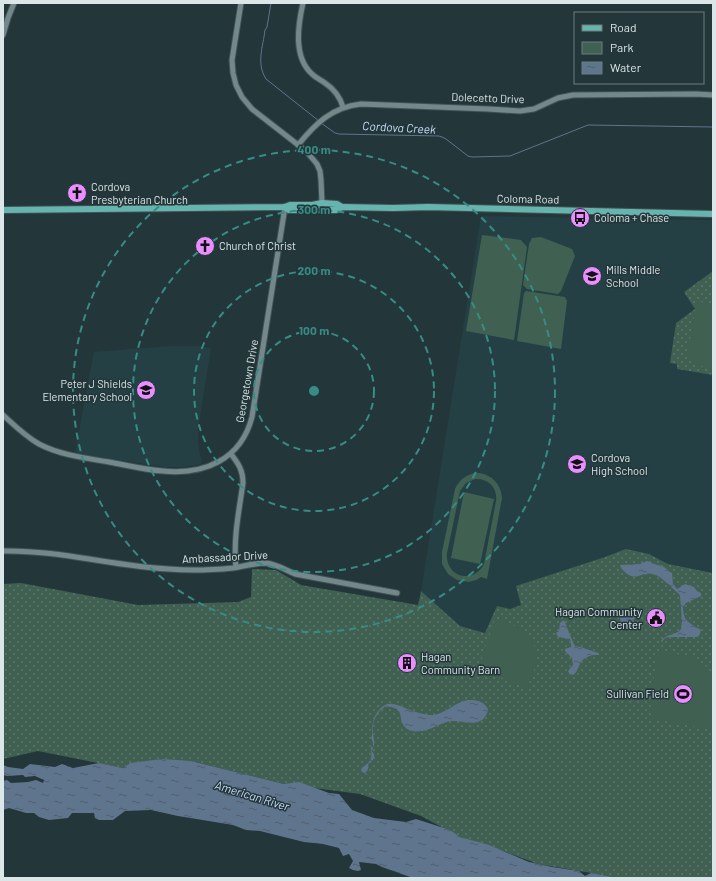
<svg xmlns="http://www.w3.org/2000/svg" width="716" height="881" viewBox="0 0 716 881" font-family="Barlow,sans-serif">
	<style>
		.built { fill: #244045 }
		.green { fill: url(#green-dots) }
		.pitch { fill: #406052; fill-rule: evenodd }
		.water { fill: url(#water-ripples) }
		.lines { fill: none; stroke-linecap: round; stroke-linejoin: round }
		.stream { stroke: #5f748d; stroke-width: 1 }
		.minor-casing { stroke: #415154; stroke-width: 7 }
		.major-casing { stroke: #415154; stroke-width: 8 }
		.minor { stroke: #72888b; stroke-width: 5 }
		.major { stroke: #66b4ae; stroke-width: 6 }
		.ring { fill: none; stroke: #388c86; stroke-width: 2; stroke-dasharray: 7 5 }
		.labels { text-anchor: middle; stroke-width: 3; stroke-linejoin: round; paint-order: stroke }
		.street-label { font-size: 11px; fill: #dae6e8; stroke: #233639 }
		.poi-label { font-size: 11px; fill: #dae6e8; stroke: #233639; text-anchor: start }
		.water-label { font-size: 12px; font-style: italic; fill: #c7defa; stroke: #233639 }
		.centre { fill: #388c86; stroke: #233639; stroke-width: 2 }
		.ring-label { font-size: 12px; text-anchor: middle; font-weight: bold; fill: #388c86; stroke: #233639; stroke-width: 3; stroke-linejoin: round; paint-order: stroke }
	</style>
	<defs>
		<pattern id="green-dots" width="8" height="8" patternUnits="userSpaceOnUse"><rect width="8" height="8" fill="#406052"/><path d="M2 2h.1M6 6h.1" fill="none" stroke="#5b776b" stroke-width="1.8" stroke-linecap="round"/></pattern>
		<pattern id="water-ripples" width="26" height="14" patternUnits="userSpaceOnUse"><rect width="26" height="14" fill="#5f748d"/><path d="M2 4q2-2 4 0t4 0M15 11q2-2 4 0t4 0" fill="none" stroke="#525f6d"/></pattern>
	</defs>
	<rect width="100%" height="100%" fill="#233639"/>
	<g class="built">
		<polygon points="481,216 713,220 713,573 668,564 649,554 611,577 510,609 486,633 460,626 421,591"/>
		<polygon points="171,346 197,346 211,348 198,429 198,440 199,451 202,462 200,464 196,465 180,467 165,467 75,453 94,352"/>
	</g>
	<g class="green">
		<polygon points="713,271 713,375 677,369 677,364 670,363 676,323 695,309 684,292"/>
		<polygon points="626,549 649,554 668,564 713,573 713,878 619,878 591,873 538,864 503,851 460,837 421,816 360,794 284,784 191,761 130,763 123,768 38,751 3,759 3,584 21,583 138,605 238,602 251,597 252,569 276,570 301,585 418,605 421,591 460,626 485,633 497,606 510,609 521,605 516,586 605,557"/>
	</g>
	<g class="pitch">
		<polygon points="482,235 521,240 527,247 514,340 466,331"/>
		<polygon points="541,237 572,249 575,256 561,291 558,294 527,289 523,285 529,244 532,238"/>
		<polygon points="526,291 565,297 567,301 561,349 517,341 524,293"/>
		<polygon points="697,301 713,305 713,368 693,365 687,356"/>
		<path d="M474,473C490,472 501,483 502,498L487,579L481,577L476,580L469,582L457,580L448,574L442,564V552L455,489C459,480 465,476 474,473ZM475,479C488,478 498,488 496,501L484,564C473,585 445,577 447,553L460,491L466,483Z"/>
		<polygon points="464,492 494,499 480,564 451,558"/>
		<path d="M495,619C514,624 535,632 536,655C536,658 537,661 536,664C534,672 530,680 527,688L480,669L479,667Z"/>
		<path d="M657,652C679,654 700,655 713,675V730L654,719L650,713Z"/>
	</g>
	<g class="water">
		<path d="M647,561L664,567L672,573L673,584L677,589L679,588L685,584L694,587L697,591L701,593V596L686,603L683,607C683,622 690,623 701,630L699,636L697,637H669L665,638L662,642L661,641C667,633 676,636 681,629L682,621L680,596L679,594C673,589 660,575 653,574C642,571 636,582 626,573C623,570 621,569 620,565L640,564Z"/>
		<polygon points="633,609 634,623 621,624 619,610"/>
		<path d="M564,620L572,640L575,646C584,647 590,651 599,653V655C590,655 582,657 579,666C577,670 577,672 573,675L569,673L568,671L573,665L572,658L565,651V649L571,647V644L570,639L558,637L556,633L559,631L560,623Z"/>
		<path d="M468,700C475,700 480,700 485,705C488,708 489,710 487,713C481,729 463,720 451,721C439,723 426,734 413,731C398,728 403,715 398,710C395,707 389,707 386,706C376,712 372,722 373,733C373,737 375,741 374,745C374,747 372,749 372,751C372,752 373,753 374,754C375,759 372,761 368,764C369,768 368,770 365,773L362,772L361,770C363,765 370,764 371,758C372,755 371,750 371,747H373V743L371,737L372,736C372,726 373,717 379,710C389,698 399,706 410,710C415,712 429,716 434,715C447,713 455,702 468,700Z"/>
		<polygon points="162,759 191,761 284,784 299,782 329,793 339,794 352,810 374,818 406,822 416,819 450,830 460,837 489,845 529,862 552,867 579,871 585,876 591,873 619,878 413,878 382,867 376,864 359,862 361,870 358,871 353,870 349,868 353,861 349,854 343,856 339,848 323,844 304,842 260,831 246,830 233,825 178,816 151,810 125,811 113,820 99,820 95,818 94,813 72,813 68,818 49,820 39,817 34,813 26,813 9,808 3,810 3,781 7,780 11,783 28,782 36,780 43,783 44,780 35,776 25,777 23,775 7,776 3,775 3,765 8,767 23,769 30,764 55,767 62,764 73,768 99,763 123,768 130,763"/>
	</g>
	<g class="lines">
		<g class="stream">
			<path d="M271,3L267,27L265,30C263,47 256,63 266,79L319,121"/>
			<polyline points="321,123 335,133 339,134 439,136 442,137 446,139 468,156 472,157 510,156 588,125 713,127"/>
		</g>
		<defs>
			<g id="minor">
				<polyline points="241,3 232,60 233,73 236,85 242,97 252,109 306,151 317,164 320,171 321,180 322,203"/>
				<path d="M303,3C298,25 293,57 312,74C316,78 321,80 325,83C334,89 340,97 343,107"/>
				<polyline points="3,35 8,18 14,3"/>
				<path d="M298,145C315,124 332,107 361,104L488,109L520,111L534,109L558,98L573,95L696,94L713,95"/>
				<path d="M3,415C14,425 25,436 39,444C60,455 85,458 109,462C126,465 145,470 163,471C204,475 241,460 252,417L285,207"/>
				<path d="M231,454C238,463 243,470 243,483C239,511 233,539 236,567"/>
				<path d="M3,551C59,550 113,566 169,569C190,571 212,570 233,568C244,566 256,563 266,563C277,564 285,570 295,574L397,593"/>
			</g>
			<g id="major">
				<polyline points="285,207 289,210 336,210 342,207 393,208 428,207 713,214"/>
				<polyline points="3,210 285,207 290,205 312,205 322,203 337,204 342,207"/>
			</g>
		</defs>
		<use href="#minor" class="minor-casing"/>
		<use href="#major" class="major-casing"/>
		<use href="#minor" class="minor"/>
		<use href="#major" class="major"/>
	</g>
	<g class="ring">
		<circle cx="314" cy="391" r="60"/>
		<circle cx="314" cy="391" r="120"/>
		<circle cx="314" cy="391" r="181"/>
		<circle cx="314" cy="391" r="241"/>
	</g>
	<defs>
		<symbol id="church-disc" viewBox="-11 -11 22 22"><circle r="9.5" fill="#e88eff" stroke="#233639"/><path d="M-1.2-6h2.4v3.5h3.3v2.4h-3.3V6h-2.4V-.1h-3.3v-2.4h3.3Z" fill="#111"/></symbol>
		<symbol id="bus-disc" viewBox="-11 -11 22 22"><circle r="9.5" fill="#e88eff" stroke="#233639"/><path d="M-5-6H5V4H4V6H2V4H-2V6H-4V4H-5ZM-3.5-4V0h7V-4ZM-3.5 1.2v1.5H-2V1.2ZM2 1.2v1.5H3.5V1.2Z" fill="#111"/></symbol>
		<symbol id="school-disc" viewBox="-11 -11 22 22"><circle r="9.5" fill="#e88eff" stroke="#233639"/><path d="M0-5L7-2L0 1L-7-2ZM-4 1L0 2.5L4 1V4Q0 6-4 4Z" fill="#111"/></symbol>
		<symbol id="civic-disc" viewBox="-11 -11 22 22"><circle r="9.5" fill="#e88eff" stroke="#233639"/><path d="M-.6-6.5H3V-4.5H.6V-3L4-1V1h2V6H-6V1h2V-1L-.6-3ZM-1.2 2.5V6h2.4V2.5Z" fill="#111"/></symbol>
		<symbol id="building-disc" viewBox="-11 -11 22 22"><circle r="9.5" fill="#e88eff" stroke="#233639"/><path d="M-4-6H4V6H1V3H-1V6H-4ZM-2.5-4.3h1.7v1.8h-1.7ZM.8-4.3h1.7v1.8H.8ZM-2.5-1h1.7V.8h-1.7ZM.8-1h1.7V.8H.8Z" fill="#111"/></symbol>
		<symbol id="stadium-disc" viewBox="-11 -11 22 22"><circle r="9.5" fill="#e88eff" stroke="#233639"/><path d="M0-5a6.5 5 0 1 0 0 10a6.5 5 0 1 0 0-10ZM-3.5-1.8h7v3.6h-7Z" fill="#111"/></symbol>
	</defs>
	<g fill-rule="evenodd">
		<use href="#church-disc" x="66" y="182" width="22" height="22"/>
		<use href="#bus-disc" x="569" y="207" width="22" height="22"/>
		<use href="#church-disc" x="194" y="235" width="22" height="22"/>
		<use href="#school-disc" x="581" y="265" width="22" height="22"/>
		<use href="#school-disc" x="135" y="379" width="22" height="22"/>
		<use href="#school-disc" x="566" y="453" width="22" height="22"/>
		<use href="#civic-disc" x="645" y="607" width="22" height="22"/>
		<use href="#building-disc" x="396" y="652" width="22" height="22"/>
		<use href="#stadium-disc" x="672" y="683" width="22" height="22"/>
	</g>
	<g class="labels">
		<g class="street-label">
			<text transform="translate(488 98) rotate(2)" y="4">Dolecetto Drive</text>
			<text transform="translate(528 199) rotate(1)" y="4">Coloma Road</text>
			<text transform="translate(247 381) rotate(-80)" y="4">Georgetown Drive</text>
			<text transform="translate(225 557) rotate(-3)" y="4">Ambassador Drive</text>
		</g>
		<g class="poi-label">
			<text x="91" y="191">Cordova<tspan x="91" dy="13">Presbyterian Church</tspan></text>
			<text x="594" y="222">Coloma + Chase</text>
			<text x="219" y="250">Church of Christ</text>
			<text x="606" y="274">Mills Middle<tspan x="606" dy="13">School</tspan></text>
			<text x="132" y="388" text-anchor="end">Peter J Shields<tspan x="132" dy="13">Elementary School</tspan></text>
			<text x="591" y="462">Cordova<tspan x="591" dy="13">High School</tspan></text>
			<text x="642" y="616" text-anchor="end">Hagan Community<tspan x="642" dy="13">Center</tspan></text>
			<text x="421" y="661">Hagan<tspan x="421" dy="13">Community Barn</tspan></text>
			<text x="669" y="698" text-anchor="end">Sullivan Field</text>
		</g>
		<g class="water-label">
			<text transform="translate(399 128) rotate(3)" y="4">Cordova Creek</text>
			<text transform="translate(252 796) rotate(17)" y="4">American River</text>
		</g>
	</g>
	<circle cx="314" cy="391" r="6" class="centre"/>
	<g class="ring-label">
		<text x="314" y="154">400 m</text>
		<text x="314" y="214">300 m</text>
		<text x="314" y="275">200 m</text>
		<text x="314" y="335">100 m</text>
	</g>
	<rect width="716" height="881" fill="none" stroke="#dae6e8" stroke-width="8"/>
	<rect x="574" y="12" width="130" height="72" fill="#233639" stroke="#6c7c7f"/>
	<rect x="582" y="25" width="20" height="6" fill="#66b4ae" stroke="#6c7c7f"/>
	<text x="610" y="32" font-size="12" fill="#dae6e8">Road</text>
	<rect x="582" y="42" width="20" height="12" fill="#406052" stroke="#6c7c7f"/>
	<text x="610" y="52" font-size="12" fill="#dae6e8">Park</text>
	<rect x="582" y="62" width="20" height="12" fill="url(#water-ripples)" stroke="#6c7c7f"/>
	<text x="610" y="72" font-size="12" fill="#dae6e8">Water</text>
</svg>
